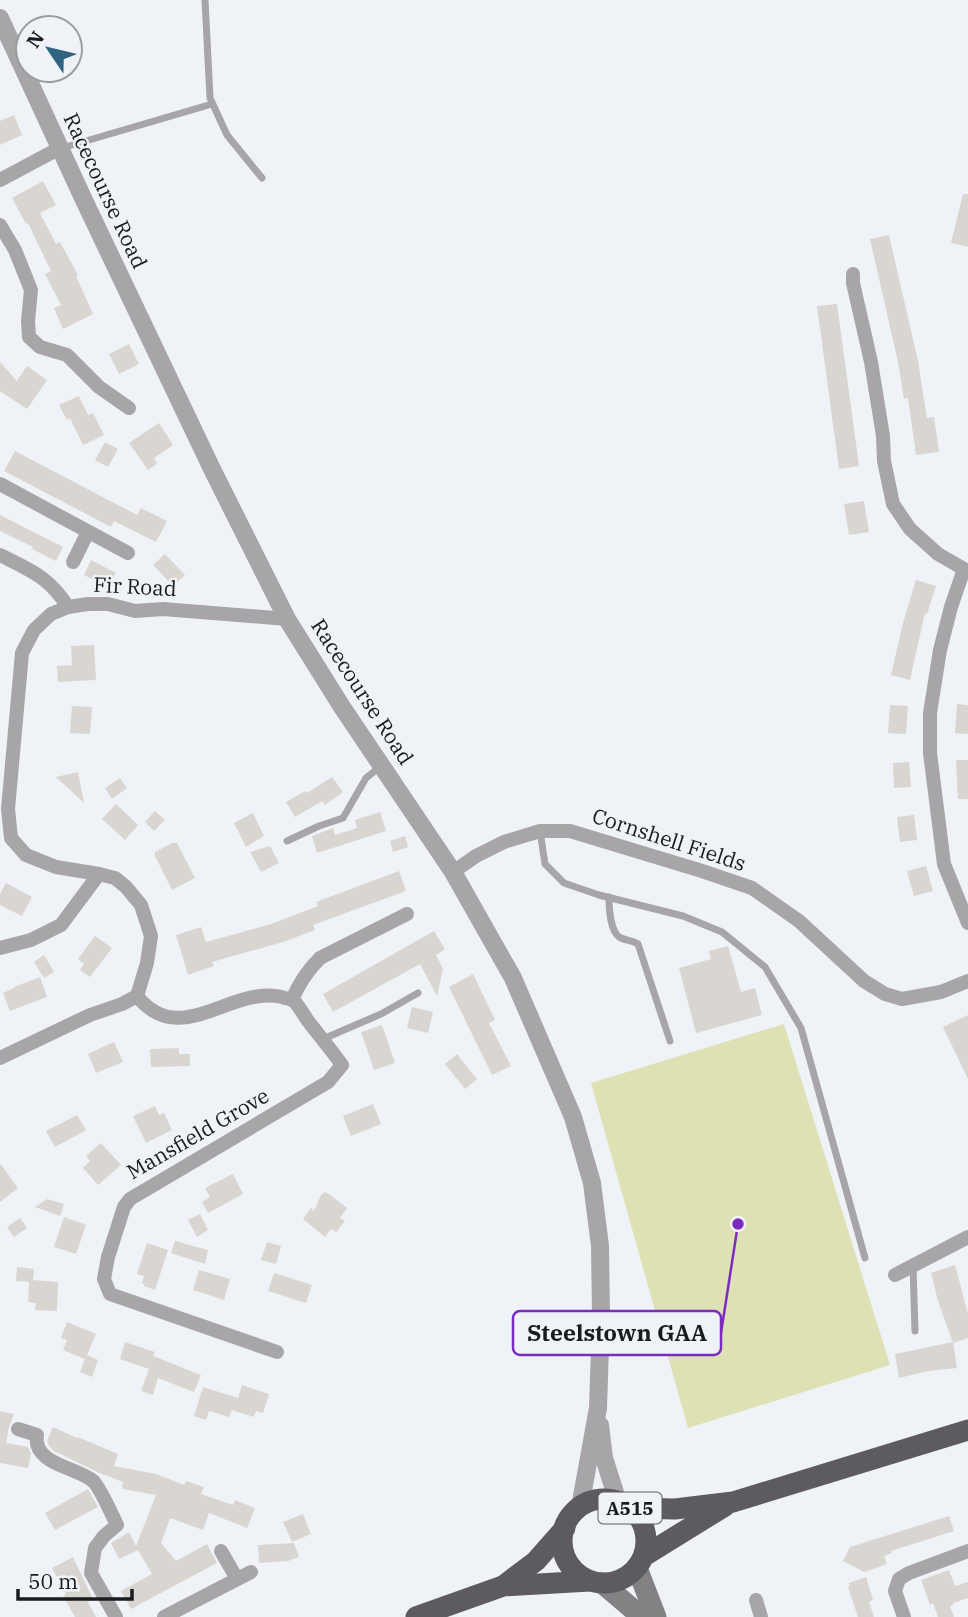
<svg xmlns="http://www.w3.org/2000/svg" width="968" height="1617" viewBox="0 0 968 1617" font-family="'IBM Plex Serif',serif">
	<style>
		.green { fill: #dde1b4 }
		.building { fill: #d9d5d0 }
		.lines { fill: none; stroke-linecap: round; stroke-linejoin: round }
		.service { stroke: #a7a5a8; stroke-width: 7 }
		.minor { stroke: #a7a5a8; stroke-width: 14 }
		.tertiary { stroke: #a7a5a8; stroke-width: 18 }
		.secondary { stroke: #838184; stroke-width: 21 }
		.trunk { stroke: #5e5b60; stroke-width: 21 }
		.labels { text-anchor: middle; stroke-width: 5; stroke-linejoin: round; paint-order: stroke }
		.shield { fill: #eff3f8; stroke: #5a5c5f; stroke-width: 2 }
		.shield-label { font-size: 19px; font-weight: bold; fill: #1a1b1d }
		.street-label { font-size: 21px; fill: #1a1b1d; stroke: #eff3f8 }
		.leader { fill: none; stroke: #7b2cbf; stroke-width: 2.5 }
		.callout-dot { fill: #7b2cbf; stroke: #eff3f8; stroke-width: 2.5 }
		.callout { fill: #eff3f8; stroke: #7b2cbf; stroke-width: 2.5 }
		.callout-label { font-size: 23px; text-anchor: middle; font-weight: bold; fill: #1a1b1d }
	</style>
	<rect width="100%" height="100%" fill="#eff3f8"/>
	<polygon class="green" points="784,1024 890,1365 688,1428 591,1083"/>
	<g class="building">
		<polygon points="14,115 22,135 0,145 0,121"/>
		<polygon points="43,181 56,205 40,213 56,244 60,242 78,275 76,276 93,314 63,329 54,308 61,305 45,274 51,271 28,223 26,224 12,198"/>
		<polygon points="963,194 968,194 968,247 951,243"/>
		<polygon points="889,235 918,361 927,418 934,417 939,452 916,455 908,398 904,399 898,362 870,239"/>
		<polygon points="837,304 859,466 839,469 817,306"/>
		<polygon points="129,344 139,364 119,374 109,354"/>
		<polygon points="0,362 17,381 27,366 47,380 27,409 0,391"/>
		<polygon points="79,396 88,415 93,413 104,435 83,445 70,418 67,420 59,405"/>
		<polygon points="159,423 173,445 154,458 157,464 148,470 129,443"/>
		<polygon points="105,442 118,449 108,467 95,460"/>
		<polygon points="15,451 137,515 141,508 167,521 156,542 114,521 111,527 4,471"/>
		<polygon points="864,501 869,532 849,535 844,504"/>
		<polygon points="0,515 63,547 56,561 32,549 33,547 0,531"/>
		<polygon points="165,554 185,575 173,586 153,565"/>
		<polygon points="91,560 116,573 108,587 84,575"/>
		<polygon points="916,580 936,586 927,614 925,613 910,680 891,675 903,623"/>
		<polygon points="94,645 96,680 58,682 57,666 72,665 71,646"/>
		<polygon points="957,704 968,705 968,734 955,733"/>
		<polygon points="890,705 908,706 906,734 888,733"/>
		<polygon points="72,706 92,707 90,734 70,733"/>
		<polygon points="956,760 968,760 968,799 958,799"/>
		<polygon points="909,762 911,787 894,788 893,763"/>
		<polygon points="78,772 84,803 56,777"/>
		<polygon points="332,777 343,792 325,805 322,801 295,817 286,802 305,791 307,793"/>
		<polygon points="120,778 127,788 112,799 105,788"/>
		<polygon points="116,804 138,825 125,840 102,819"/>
		<polygon points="155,811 165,820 154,831 145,822"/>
		<polygon points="380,812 386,831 317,853 312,836 333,828 335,835 357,828 355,820"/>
		<polygon points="253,813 264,836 246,847 234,823"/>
		<polygon points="914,815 917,840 900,842 897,817"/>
		<polygon points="405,836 408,847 393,852 390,841"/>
		<polygon points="172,843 177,843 195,878 172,890 155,856 155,852"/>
		<polygon points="270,846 279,863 261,872 250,852"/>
		<polygon points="926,866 933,891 914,896 907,871"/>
		<polygon points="399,871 406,891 313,925 315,930 283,942 212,962 214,966 188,975 176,935 201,927 206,942 271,924 318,906 316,902"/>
		<polygon points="6,883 32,897 22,916 0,905 0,894"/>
		<polygon points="434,931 445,949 436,955 443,969 437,996 420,964 333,1012 323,994"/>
		<polygon points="95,936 112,948 90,977 80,970 84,964 78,959"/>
		<polygon points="728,946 741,992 755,988 762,1015 696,1033 679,968 711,959 709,951"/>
		<polygon points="44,955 54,972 44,978 34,962"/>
		<polygon points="473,974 495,1020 489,1023 511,1066 492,1075 449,987"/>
		<polygon points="40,977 47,997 10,1011 3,993 14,988 14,987"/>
		<polygon points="412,1007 433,1012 428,1033 407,1028"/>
		<polygon points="968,1015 968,1079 943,1027"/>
		<polygon points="382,1025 395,1063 374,1070 361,1032"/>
		<polygon points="114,1042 123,1062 96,1073 88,1054"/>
		<polygon points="179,1048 179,1054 190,1054 190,1066 151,1067 150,1049"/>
		<polygon points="457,1054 477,1079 465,1089 445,1064"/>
		<polygon points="373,1104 381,1124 351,1136 343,1116"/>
		<polygon points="155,1106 159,1115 164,1113 172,1130 146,1143 133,1116"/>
		<polygon points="77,1115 86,1130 55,1147 46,1131"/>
		<polygon points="101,1143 121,1165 98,1185 83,1168 90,1161 86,1156"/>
		<polygon points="0,1163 18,1188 0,1202"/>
		<polygon points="233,1174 243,1194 208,1213 202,1202 210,1197 205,1188"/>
		<polygon points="325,1192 329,1194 347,1208 340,1218 345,1221 336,1232 331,1229 325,1237 303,1219 311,1208 314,1211 321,1195"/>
		<polygon points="47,1199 64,1204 60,1216 35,1207"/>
		<polygon points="200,1214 208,1230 197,1237 188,1220"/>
		<polygon points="64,1217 86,1225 76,1254 54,1247"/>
		<polygon points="20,1218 27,1228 14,1237 7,1227"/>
		<polygon points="175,1241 208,1250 205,1264 171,1253"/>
		<polygon points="267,1242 281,1246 276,1264 261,1260"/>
		<polygon points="147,1243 168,1250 155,1290 144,1286 144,1284 142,1283 144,1276 137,1274"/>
		<polygon points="955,1265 968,1314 968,1338 953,1343 938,1301 931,1273"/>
		<polygon points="17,1267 34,1269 33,1280 58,1282 57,1311 35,1310 36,1303 28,1302 29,1282 16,1281"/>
		<polygon points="199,1270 230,1279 224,1300 193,1290"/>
		<polygon points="274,1273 312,1285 306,1303 268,1291"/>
		<polygon points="67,1322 96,1334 87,1355 98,1360 92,1377 80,1372 85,1359 63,1350 67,1340 61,1338"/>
		<polygon points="125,1342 155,1352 153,1356 201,1375 194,1392 158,1378 153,1395 141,1391 149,1369 120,1359"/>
		<polygon points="953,1342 957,1368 928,1371 899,1378 895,1354"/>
		<polygon points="242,1385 269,1394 263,1413 256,1411 254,1417 232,1410 229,1417 209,1411 206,1420 194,1416 203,1387 238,1398"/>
		<polygon points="0,1411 14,1414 9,1427 6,1443 28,1447 31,1453 28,1468 0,1463"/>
		<polygon points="53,1427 77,1438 78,1437 118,1454 114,1466 156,1474 184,1485 186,1481 204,1487 201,1494 233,1505 235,1500 255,1508 247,1528 209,1513 203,1530 170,1518 161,1543 176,1561 207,1544 217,1563 131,1609 121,1591 152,1574 138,1550 119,1559 111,1543 129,1532 136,1546 156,1495 122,1489 123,1482 97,1472 54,1451 49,1446 47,1441"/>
		<polygon points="88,1489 98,1507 55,1530 45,1513"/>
		<polygon points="303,1514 311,1534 292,1542 283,1522"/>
		<polygon points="949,1516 954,1531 891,1551 892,1553 884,1556 887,1564 864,1572 843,1561 850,1547"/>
		<polygon points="294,1543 299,1557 288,1561 259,1563 258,1545"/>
		<polygon points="73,1557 93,1599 88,1602 96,1617 75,1617 63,1596 66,1594 52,1568"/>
		<polygon points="949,1570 955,1586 968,1582 968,1598 953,1603 954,1605 950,1606 954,1617 938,1617 933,1603 930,1605 921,1580"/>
		<polygon points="866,1577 873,1600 869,1602 874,1617 858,1617 848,1587 850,1586 849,1583"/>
	</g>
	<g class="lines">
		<g class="service">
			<polyline points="205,0 210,98 227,135 262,178"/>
			<polyline points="62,148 212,104"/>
			<polyline points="540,831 545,864 564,883 599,895 683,916 722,932 765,967 801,1028 865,1258"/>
			<polyline points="287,841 319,826 343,818 366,778 381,766"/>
			<path d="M609,897C609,907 610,933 621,938C627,941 632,940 638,944L670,1041"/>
			<polyline points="323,1039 381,1014 418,993"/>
			<polyline points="913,1266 915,1331"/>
		</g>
		<g class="minor">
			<polyline points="0,180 60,148"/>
			<polyline points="0,225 15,250 31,290 28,321 29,337 40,347 67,355 99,387 129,408"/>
			<polyline points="853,274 853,283 871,362 883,436 884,461 893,504 910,529 938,554 964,569 951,607 940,650 930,713 930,753 944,864 968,923"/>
			<polyline points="0,484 128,553"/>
			<path d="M0,555C30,570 49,577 68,607"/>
			<polyline points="73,562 88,532"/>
			<polyline points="453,872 476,856 504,842 540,831 570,831 702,871 752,888 799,921 864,981 885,994 902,999 941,992 968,981"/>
			<polyline points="0,948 31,940 61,925 99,874"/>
			<path d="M137,996C180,1050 231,985 282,997C283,998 292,999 293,1000C299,1005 306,1020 312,1026C322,1039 332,1051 342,1065L328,1082L130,1199L124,1207L108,1257L104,1279L110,1294L277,1352"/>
			<path d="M292,1000C299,983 307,971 320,958L407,914"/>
			<polyline points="0,1058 90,1015 122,1004 137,996 147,963 151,936 141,905 126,887 115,878 99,874 56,867 26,855 11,838 8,809 22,653 34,630 51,614 68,607 88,604 108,604 135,611 163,609 287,619"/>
			<polyline points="895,1275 968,1237"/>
			<path d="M18,1429L37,1435C32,1464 76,1467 93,1481C100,1487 112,1515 117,1525L104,1536L95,1548L91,1573L116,1617"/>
			<polyline points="221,1551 237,1579"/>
			<polyline points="756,1600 761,1617"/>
			<polyline points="164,1617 251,1572"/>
			<polyline points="904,1617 895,1591 899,1579 909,1573 968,1551"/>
		</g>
		<g class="tertiary">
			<polyline points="0,18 83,198 212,469 287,619 342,707 453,872 513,978 573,1117 592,1183 600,1246 601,1316 598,1408 580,1507"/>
			<polyline points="600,1425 604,1458 618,1502"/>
		</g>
		<g class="secondary">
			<polyline points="637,1568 656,1617"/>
			<polyline points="602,1583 642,1617"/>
		</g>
		<g class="trunk">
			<circle cx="604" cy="1541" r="42"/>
			<polyline points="630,1508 675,1509 733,1502 968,1430"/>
			<polyline points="644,1556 725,1506"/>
			<polyline points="503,1586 536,1561 565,1528"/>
			<polyline points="416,1617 503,1586 590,1581"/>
		</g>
	</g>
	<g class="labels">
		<rect class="shield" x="598.5" y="1492.5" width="63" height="31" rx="5"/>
		<g class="shield-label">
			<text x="630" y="1515">A515</text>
		</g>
		<g class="street-label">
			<text transform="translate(105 191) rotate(65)" y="7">Racecourse Road</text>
			<text transform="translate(135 587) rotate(3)" y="7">Fir Road</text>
			<text transform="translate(362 692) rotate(57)" y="7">Racecourse Road</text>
			<text transform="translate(669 840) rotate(18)" y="7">Cornshell Fields</text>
			<text transform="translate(198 1134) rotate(-30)" y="7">Mansfield Grove</text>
		</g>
	</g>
	<path class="leader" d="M738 1224L721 1333"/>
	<circle class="callout-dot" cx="738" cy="1224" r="7"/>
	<rect class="callout" x="513" y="1311" width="208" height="44" rx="7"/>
	<g class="callout-label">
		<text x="617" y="1341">Steelstown GAA</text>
	</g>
	<g transform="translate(49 49) rotate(305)"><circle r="33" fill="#eff3f8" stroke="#9a9da0" stroke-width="2"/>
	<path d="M0-5L12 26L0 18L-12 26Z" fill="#2f637f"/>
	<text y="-10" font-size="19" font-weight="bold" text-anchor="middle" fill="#1a1b1d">N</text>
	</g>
	<path d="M18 1589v10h114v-10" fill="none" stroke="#1a1b1d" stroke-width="3.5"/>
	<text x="28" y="1589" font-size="21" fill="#1a1b1d" stroke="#eff3f8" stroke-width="5" paint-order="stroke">50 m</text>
</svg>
